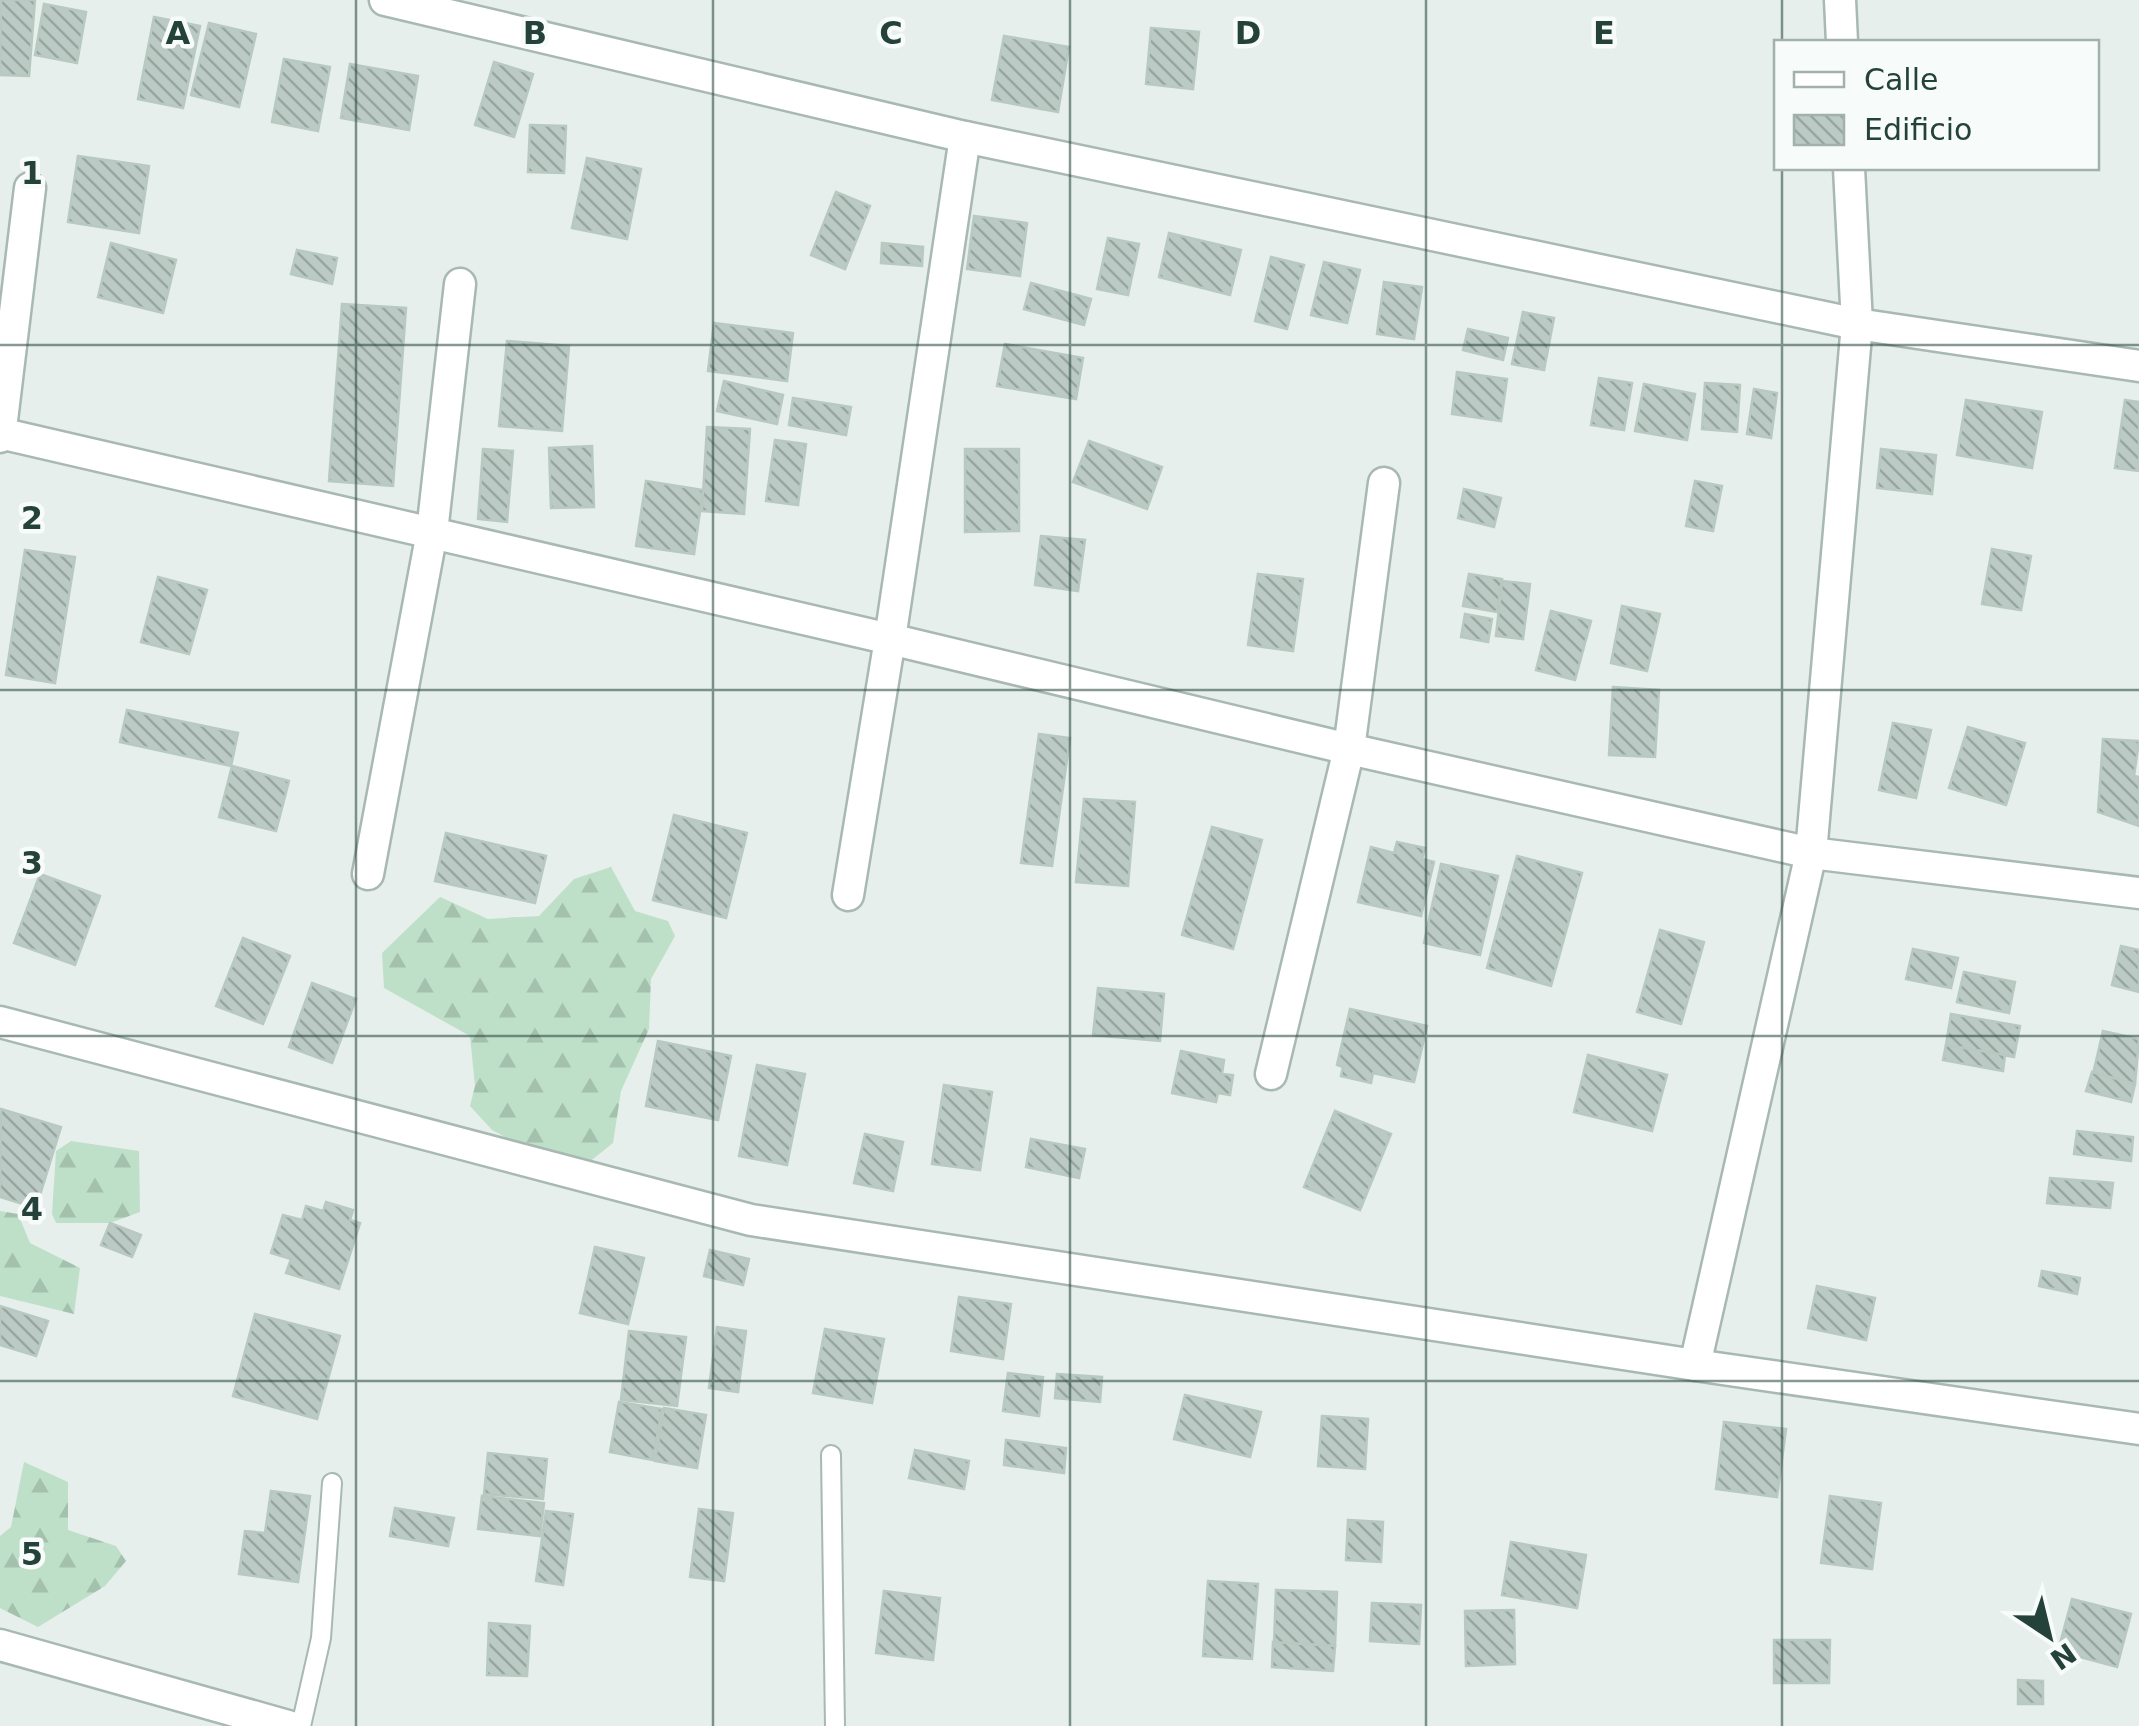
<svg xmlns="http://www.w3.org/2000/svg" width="2139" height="1726" viewBox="0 0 2139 1726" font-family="'DejaVu Sans',sans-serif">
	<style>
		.forest { fill: url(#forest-firs) }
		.building { fill: url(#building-back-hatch); stroke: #b8c9c2; stroke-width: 2.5 }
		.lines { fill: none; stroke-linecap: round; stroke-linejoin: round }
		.lane-casing { stroke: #a8b8b2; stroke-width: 22 }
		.street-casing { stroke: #a8b8b2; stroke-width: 35 }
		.lane { stroke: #fff; stroke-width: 18 }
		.street { stroke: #fff; stroke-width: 30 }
		.grid { fill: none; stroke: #24423a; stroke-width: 2.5; stroke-opacity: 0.55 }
		.grid-label { font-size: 32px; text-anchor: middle; font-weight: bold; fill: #24423a; stroke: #f7fbf9; stroke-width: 9; stroke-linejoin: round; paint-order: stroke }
	</style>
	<defs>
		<pattern id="forest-firs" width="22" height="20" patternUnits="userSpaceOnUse" patternTransform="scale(2.5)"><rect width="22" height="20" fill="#bfe0c8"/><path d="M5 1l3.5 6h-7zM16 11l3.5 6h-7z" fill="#a4c1ad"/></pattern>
		<pattern id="building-back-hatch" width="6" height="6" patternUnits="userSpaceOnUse" patternTransform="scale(2.5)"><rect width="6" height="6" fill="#bbcac4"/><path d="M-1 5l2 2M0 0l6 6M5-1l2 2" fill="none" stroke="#98a6a0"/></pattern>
	</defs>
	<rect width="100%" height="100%" fill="#e6efeb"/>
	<g class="forest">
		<polygon points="611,867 635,911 668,921 675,936 651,979 649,1029 621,1091 613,1143 588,1163 549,1161 492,1130 470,1106 475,1086 470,1036 384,988 382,953 440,897 488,919 539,916 574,879"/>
		<polygon points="71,1141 139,1151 140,1212 110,1223 56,1223 52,1214 56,1151"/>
		<polygon points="0,1211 18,1214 30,1243 80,1268 74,1314 0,1296"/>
		<polygon points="24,1462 68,1482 68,1530 116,1546 126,1561 105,1586 38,1627 0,1608 0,1536 11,1527"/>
	</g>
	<g class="building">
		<polygon points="1,0 35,0 29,76 0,75"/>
		<polygon points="44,4 86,12 77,63 35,55"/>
		<polygon points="154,17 200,26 183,108 138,99"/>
		<polygon points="209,23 256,34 239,107 191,95"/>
		<polygon points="1151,28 1199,32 1193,89 1146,84"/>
		<polygon points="1004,36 1069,47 1058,112 992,100"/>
		<polygon points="284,59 330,67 318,131 272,122"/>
		<polygon points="494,62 533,74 514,137 475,125"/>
		<polygon points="350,64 418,76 409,130 341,118"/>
		<polygon points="530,125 566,126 564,173 528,172"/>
		<polygon points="78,156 149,166 139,233 68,222"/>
		<polygon points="587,158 641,169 627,239 572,228"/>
		<polygon points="836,192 870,206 845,269 811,255"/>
		<polygon points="974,216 1027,223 1020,276 967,269"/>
		<polygon points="1169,233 1241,250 1230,295 1159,277"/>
		<polygon points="1108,238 1139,244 1128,295 1097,289"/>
		<polygon points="111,243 176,260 163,313 98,297"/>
		<polygon points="882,243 923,247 922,266 881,263"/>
		<polygon points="297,250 337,258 332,284 291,274"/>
		<polygon points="1271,257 1304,265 1287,329 1255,321"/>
		<polygon points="1324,262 1360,270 1347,323 1311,315"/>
		<polygon points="1384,282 1422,287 1414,339 1377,334"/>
		<polygon points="1031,283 1091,299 1084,325 1024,309"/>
		<polygon points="342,304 406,308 393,486 329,481"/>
		<polygon points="1523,312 1554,318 1544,370 1512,364"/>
		<polygon points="714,323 793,333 787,381 708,371"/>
		<polygon points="1468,329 1508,338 1503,360 1463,350"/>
		<polygon points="507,341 569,346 562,431 499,426"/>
		<polygon points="1005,344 1083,358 1076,399 997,386"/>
		<polygon points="1457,372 1507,379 1501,421 1452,414"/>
		<polygon points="1599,378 1632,383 1624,430 1591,425"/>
		<polygon points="724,381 783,395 777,424 717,411"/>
		<polygon points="1705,383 1740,385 1737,432 1702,429"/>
		<polygon points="1644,384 1695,394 1687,440 1635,431"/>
		<polygon points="1754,389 1777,393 1771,438 1747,434"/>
		<polygon points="793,398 851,407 846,435 789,425"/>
		<polygon points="1966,400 2042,412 2032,468 1957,455"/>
		<polygon points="2125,400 2139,402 2139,471 2115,468"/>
		<polygon points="707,427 750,429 744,514 702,511"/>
		<polygon points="775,440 806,444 798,505 766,501"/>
		<polygon points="1089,441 1162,467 1147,509 1073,482"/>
		<polygon points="592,446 594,507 551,508 549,448"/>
		<polygon points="483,449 513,451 507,522 478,519"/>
		<polygon points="965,449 1019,449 1019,531 965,532"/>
		<polygon points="1881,449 1936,455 1932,494 1877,488"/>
		<polygon points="646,481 703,490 694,554 636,546"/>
		<polygon points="1695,481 1722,486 1713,531 1686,526"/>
		<polygon points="1464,489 1501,498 1494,527 1458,518"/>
		<polygon points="1041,536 1085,540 1078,591 1035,585"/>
		<polygon points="1992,549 2031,556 2021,610 1982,604"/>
		<polygon points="25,550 75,557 55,683 6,675"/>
		<polygon points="1258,574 1303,579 1293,651 1248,645"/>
		<polygon points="1469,574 1502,579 1497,612 1463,606"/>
		<polygon points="158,577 207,590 189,654 141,642"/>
		<polygon points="1502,581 1530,584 1523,639 1496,636"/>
		<polygon points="1622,606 1660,614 1647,671 1611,663"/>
		<polygon points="1551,611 1591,621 1575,680 1536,670"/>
		<polygon points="1465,614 1492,619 1488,642 1461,637"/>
		<polygon points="1613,687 1659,690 1655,757 1609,755"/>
		<polygon points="127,710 238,733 231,766 120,742"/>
		<polygon points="1893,723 1931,730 1916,798 1879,790"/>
		<polygon points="1968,727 2025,743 2006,805 1949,788"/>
		<polygon points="1039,734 1070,738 1052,866 1021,863"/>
		<polygon points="2103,739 2139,741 2134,776 2139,777 2139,826 2098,812"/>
		<polygon points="232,766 289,781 276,831 219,817"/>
		<polygon points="1084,799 1135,802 1128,886 1076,882"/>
		<polygon points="674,815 747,833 726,918 653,900"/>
		<polygon points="1212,827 1262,840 1233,949 1182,935"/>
		<polygon points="446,833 546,856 535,903 435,881"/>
		<polygon points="1397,842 1425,848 1422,859 1434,862 1421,916 1358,902 1371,847 1394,853"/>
		<polygon points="1517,856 1582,873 1551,986 1487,968"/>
		<polygon points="1441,864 1498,876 1480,955 1424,943"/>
		<polygon points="40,874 100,896 75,965 14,943"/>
		<polygon points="1660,930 1704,942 1681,1024 1637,1012"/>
		<polygon points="243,938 290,956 263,1024 216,1006"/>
		<polygon points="2121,946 2139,950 2139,992 2112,985"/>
		<polygon points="1913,949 1958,958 1951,988 1906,979"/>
		<polygon points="1964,972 2015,982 2009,1013 1957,1002"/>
		<polygon points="312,983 356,999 332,1063 289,1047"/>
		<polygon points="1098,988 1164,994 1160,1041 1093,1035"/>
		<polygon points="1350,1009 1427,1026 1414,1082 1373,1073 1371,1083 1341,1076 1343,1067 1337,1065"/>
		<polygon points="1951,1014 2020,1026 2014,1057 1946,1045"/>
		<polygon points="2103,1031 2139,1039 2135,1084 2093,1074"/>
		<polygon points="658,1041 731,1056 718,1120 646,1106"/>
		<polygon points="1946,1045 2005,1055 2003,1071 1943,1060"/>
		<polygon points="1181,1051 1224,1060 1222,1074 1233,1075 1230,1095 1218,1093 1216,1102 1172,1093"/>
		<polygon points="1588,1055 1667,1075 1652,1131 1574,1112"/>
		<polygon points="757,1065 805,1074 787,1165 739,1156"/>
		<polygon points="2092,1072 2135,1084 2131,1102 2086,1091"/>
		<polygon points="944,1085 992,1092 980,1170 932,1164"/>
		<polygon points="1,1109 61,1127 36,1208 0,1197"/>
		<polygon points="1335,1111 1391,1134 1360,1210 1304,1187"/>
		<polygon points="2077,1131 2133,1137 2131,1161 2074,1154"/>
		<polygon points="865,1134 903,1142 893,1191 854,1183"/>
		<polygon points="1031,1139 1085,1149 1079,1178 1026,1167"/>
		<polygon points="2050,1178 2113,1183 2110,1208 2047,1203"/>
		<polygon points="326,1202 353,1210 350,1220 360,1223 339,1289 286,1273 291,1259 271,1253 283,1215 302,1220 306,1206 323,1211"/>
		<polygon points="110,1223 141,1235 132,1257 101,1245"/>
		<polygon points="595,1247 644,1258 628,1324 580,1313"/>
		<polygon points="710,1250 749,1259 743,1285 704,1276"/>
		<polygon points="2042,1271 2080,1278 2077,1294 2039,1286"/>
		<polygon points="1817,1286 1875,1298 1866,1340 1808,1328"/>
		<polygon points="959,1297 1011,1304 1003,1359 951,1351"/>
		<polygon points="0,1306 48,1321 36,1356 0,1345"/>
		<polygon points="255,1314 340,1336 317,1419 233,1396"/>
		<polygon points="717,1327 746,1331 738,1392 709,1388"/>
		<polygon points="825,1329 884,1339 872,1403 813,1393"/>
		<polygon points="629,1331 686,1337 677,1406 621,1400"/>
		<polygon points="1008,1373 1043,1377 1039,1416 1003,1411"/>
		<polygon points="1057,1374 1102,1377 1100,1402 1055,1398"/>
		<polygon points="1185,1395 1261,1412 1250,1457 1174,1439"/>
		<polygon points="619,1402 662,1409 653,1460 610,1452"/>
		<polygon points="664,1408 706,1415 697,1468 655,1461"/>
		<polygon points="1322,1416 1368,1419 1365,1469 1318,1466"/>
		<polygon points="1724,1422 1786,1429 1777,1497 1716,1489"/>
		<polygon points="1006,1440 1066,1448 1064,1473 1004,1465"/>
		<polygon points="915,1450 969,1461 964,1489 909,1478"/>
		<polygon points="488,1453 547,1459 543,1499 484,1494"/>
		<polygon points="271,1491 310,1496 298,1582 239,1574 245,1531 265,1533"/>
		<polygon points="482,1496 544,1503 540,1536 478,1529"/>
		<polygon points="1830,1496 1881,1503 1872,1569 1821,1563"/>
		<polygon points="395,1508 454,1518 448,1546 390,1536"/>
		<polygon points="699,1509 733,1513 724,1581 690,1577"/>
		<polygon points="546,1511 573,1514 563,1585 536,1581"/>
		<polygon points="1348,1520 1383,1522 1381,1562 1346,1560"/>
		<polygon points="1511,1542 1586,1555 1577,1608 1502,1595"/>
		<polygon points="1208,1581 1258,1584 1252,1659 1203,1656"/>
		<polygon points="1276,1590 1337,1592 1335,1646 1274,1643"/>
		<polygon points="884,1591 940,1598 933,1660 876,1653"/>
		<polygon points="2072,1599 2131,1614 2117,1667 2058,1651"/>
		<polygon points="1372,1603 1421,1605 1419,1644 1370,1641"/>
		<polygon points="1514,1610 1515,1664 1466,1666 1465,1611"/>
		<polygon points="489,1623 530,1626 527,1676 487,1675"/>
		<polygon points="1774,1640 1830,1640 1829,1683 1774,1683"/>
		<polygon points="1273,1642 1335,1646 1333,1671 1272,1667"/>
		<polygon points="2018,1680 2043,1681 2043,1704 2018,1704"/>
	</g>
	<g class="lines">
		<defs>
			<g id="lane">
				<polyline points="831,1455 835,1726"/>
				<polyline points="301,1726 321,1638 332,1483"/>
			</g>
			<g id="street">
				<polyline points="385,0 965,137 1857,324 2139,366"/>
				<polyline points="1840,0 1842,42"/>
				<polyline points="0,433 890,639 1349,749 1811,853 2139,893"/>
				<polyline points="0,437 30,188"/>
				<polyline points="368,874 432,532 460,284"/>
				<polyline points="848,895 890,639 965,137"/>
				<polyline points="0,1022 751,1220 1695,1365 2139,1429"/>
				<polyline points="1271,1074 1349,749 1384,483"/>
				<polyline points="1695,1365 1811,853 1857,324 1849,168"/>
				<polyline points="0,1645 288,1726"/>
			</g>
		</defs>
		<use href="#lane" class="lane-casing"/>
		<use href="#street" class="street-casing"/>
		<use href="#lane" class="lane"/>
		<use href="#street" class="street"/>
	</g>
	<path class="grid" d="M356,0V1726M713,0V1726M1070,0V1726M1426,0V1726M1782,0V42M1782,168V1726M0,345H2139M0,690H2139M0,1036H2139M0,1381H2139"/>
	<g class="grid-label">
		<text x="178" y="44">A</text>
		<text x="535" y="44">B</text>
		<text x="891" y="44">C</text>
		<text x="1248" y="44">D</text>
		<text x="1604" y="44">E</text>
		<text x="32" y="184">1</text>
		<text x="32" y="529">2</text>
		<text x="32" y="874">3</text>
		<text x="32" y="1220">4</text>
		<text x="32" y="1565">5</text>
	</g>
	<rect x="1774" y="40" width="325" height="130" fill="#f7fbf9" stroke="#a3b1ad" stroke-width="2.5"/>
	<rect x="1794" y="72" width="50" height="15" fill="#ffffff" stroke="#a3b1ad" stroke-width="2.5"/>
	<text x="1864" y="90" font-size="30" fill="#24423a">Calle</text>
	<rect x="1794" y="115" width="50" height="30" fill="url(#building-back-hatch)" stroke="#a3b1ad" stroke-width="2.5"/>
	<text x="1864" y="140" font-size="30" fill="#24423a">Edificio</text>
	<g transform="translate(2049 1636) rotate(145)" stroke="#f7fbf9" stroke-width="8" paint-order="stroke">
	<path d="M0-8L18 38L0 25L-18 38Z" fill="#24423a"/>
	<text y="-15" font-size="28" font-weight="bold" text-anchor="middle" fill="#24423a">N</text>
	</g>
</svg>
